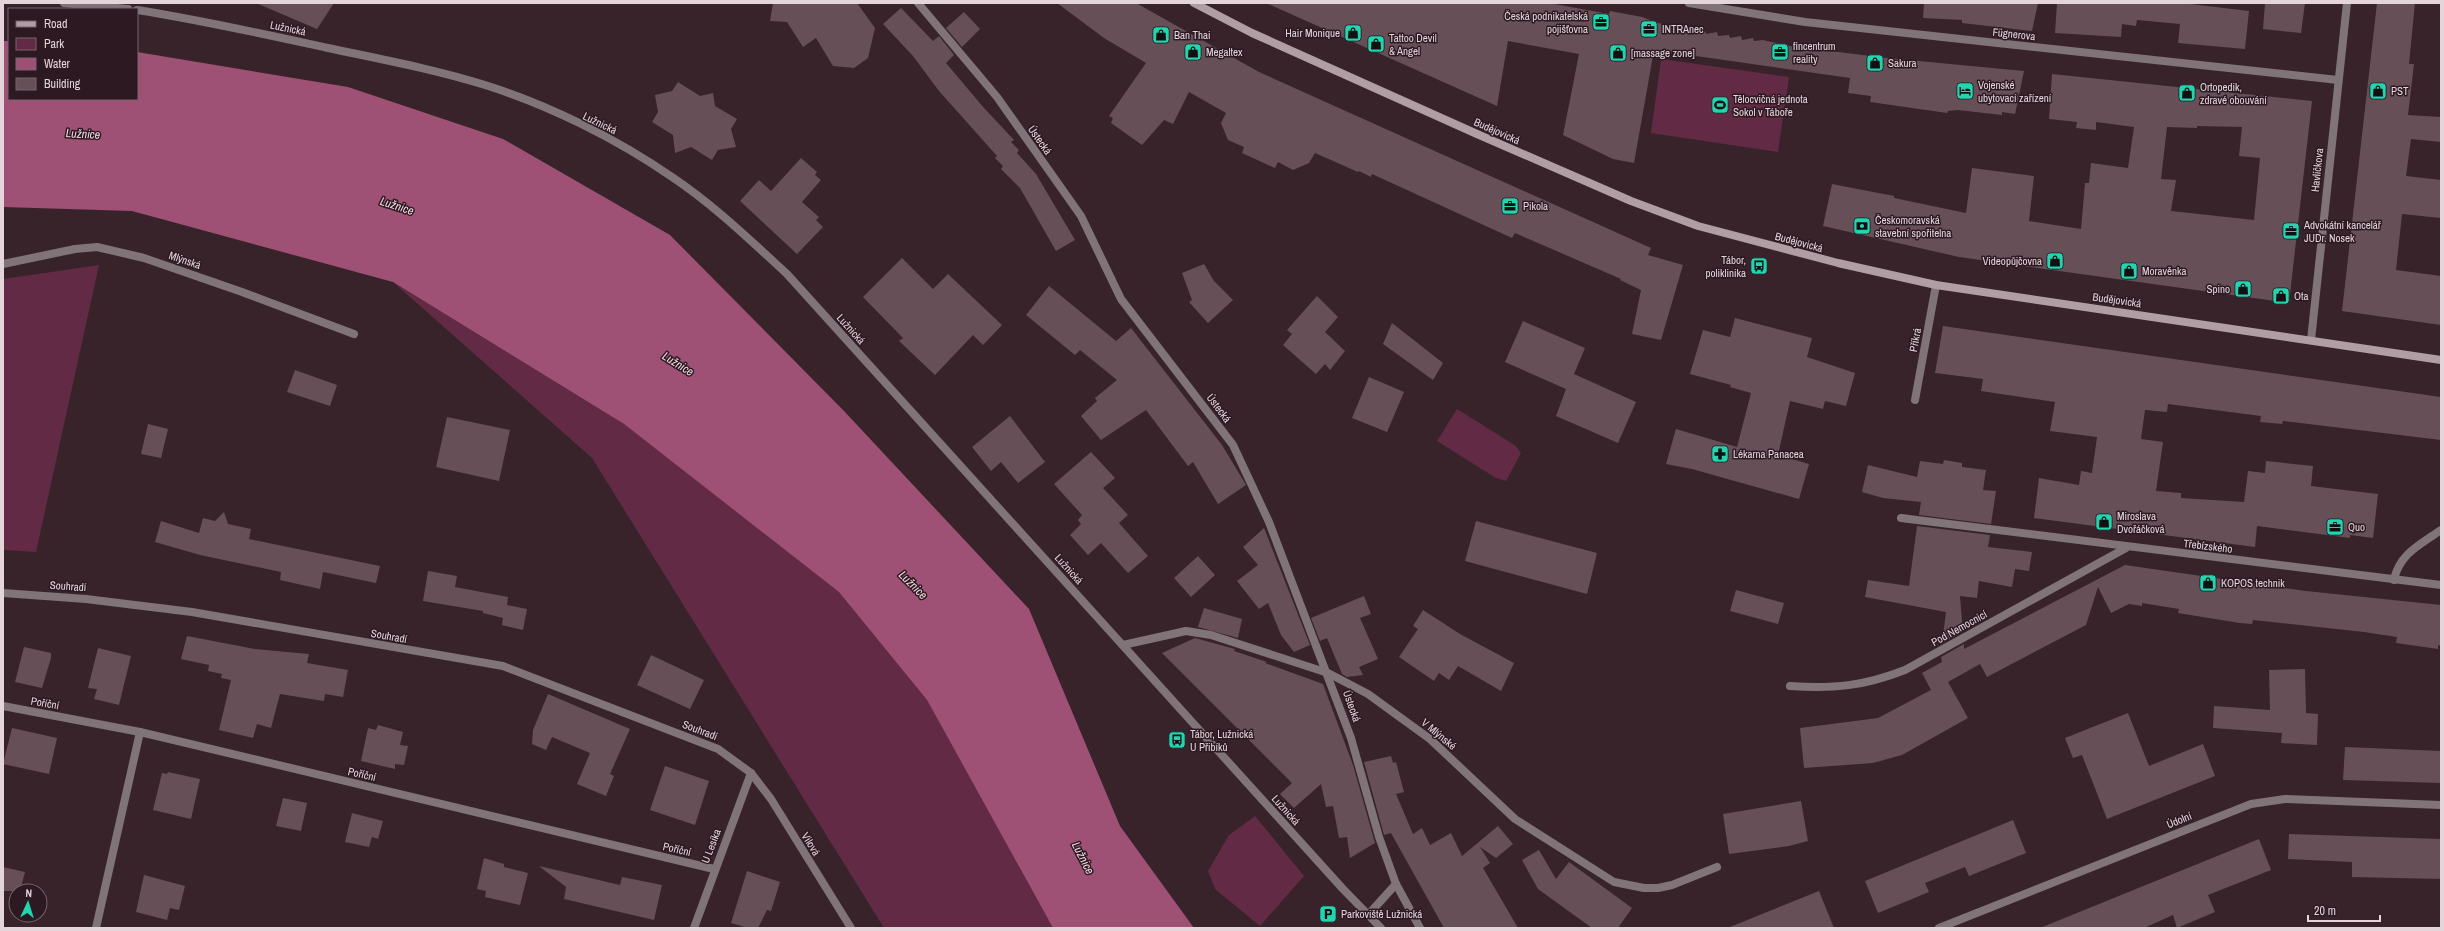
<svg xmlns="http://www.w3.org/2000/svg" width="2444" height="931" viewBox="0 0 2444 931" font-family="'Archivo Narrow',sans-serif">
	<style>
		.green { fill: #622a44 }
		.water { fill: #9e5174 }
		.building { fill: #674f58; fill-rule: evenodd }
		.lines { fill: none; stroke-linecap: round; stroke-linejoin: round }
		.street { stroke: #807479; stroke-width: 8 }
		.secondary { stroke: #b19ea5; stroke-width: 8 }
		.labels { text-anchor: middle; stroke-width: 3; stroke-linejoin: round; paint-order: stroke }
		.poi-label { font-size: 11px; fill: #e3d5da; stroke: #2d1922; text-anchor: start }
		.street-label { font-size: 11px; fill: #e3d5da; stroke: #2d1922 }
		.water-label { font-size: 12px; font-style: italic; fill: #f2dbe3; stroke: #2d1922 }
	</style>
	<rect width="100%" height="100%" fill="#38232b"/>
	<g class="green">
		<polygon points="1661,59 1789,77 1778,152 1651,133"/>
		<polygon points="99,265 36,552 3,550 3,279"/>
		<polygon points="393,282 624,424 839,591 927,700 1053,928 884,928 592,458"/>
		<polygon points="1457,409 1516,446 1521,453 1506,481 1496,478 1437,441"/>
		<polygon points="1255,816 1304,876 1260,926 1215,889 1208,871 1229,835"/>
	</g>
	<polygon class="water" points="3,41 9,41 9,99 137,99 137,52 348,87 503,139 670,235 844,411 1029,609 1120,826 1194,928 1053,928 927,700 839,592 624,424 393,282 132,211 3,207"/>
	<g class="building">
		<polygon points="256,3 334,3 317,29"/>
		<polygon points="773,3 857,3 875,28 868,58 854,68 833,66 816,38 803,47 787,22 770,21"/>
		<polygon points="1057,3 1136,3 1259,72 1651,248 1648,255 1683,265 1661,340 1632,334 1641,290 1620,280 1621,279 1515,233 1512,238 1372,174 1371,177 1359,171 1358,172 1315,153 1309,163 1293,170 1278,162 1275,168 1242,153 1244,147 1228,140 1221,123 1226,113 1189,92 1173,124 1164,120 1142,145 1111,123 1113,118 1109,116 1146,63 1104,38"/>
		<polygon points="1266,3 1549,3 1609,14 1610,11 1642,17 1658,23 1682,28 1682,31 1693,29 1694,32 1705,31 1706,34 1717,32 1718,36 1729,35 1730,38 1741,36 1742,40 1753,38 1754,41 1763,40 1789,46 1887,58 2024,71 2015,114 2002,112 2002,115 1958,110 1948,111 1947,113 1870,102 1871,96 1848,93 1850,78 1654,50 1634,163 1613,159 1563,135 1579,54 1508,41 1497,106"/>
		<polygon points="1924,3 2038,3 2032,31 1962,23 1962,20 1923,18"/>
		<polygon points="2057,3 2182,3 2249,11 2245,49 2178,43 2180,24 2137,20 2136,26 2122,24 2121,37 2055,33"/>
		<polygon points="2265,3 2305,3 2301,33 2263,29"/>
		<polygon points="2377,3 2415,3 2409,64 2414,64 2408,115 2441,117 2441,142 2411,139 2406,176 2441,180 2441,218 2402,214 2396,270 2441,276 2441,325 2342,311"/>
		<polygon points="901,8 933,41 939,36 954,55 946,63 984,108 1014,140 1011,142 1019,150 1017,153 1036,174 1075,240 1056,251 1020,188 1001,169 1003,166 995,158 997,156 939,91 913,56 883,24"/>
		<polygon points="964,12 980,29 962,47 946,28"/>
		<path d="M2052,74L2312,101L2289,303L1959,257L1823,226L1832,184L1894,196V198L1966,213L1972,168L2034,176L2029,221L2081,229L2085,183H2089L2091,163L2128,168L2134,127L2096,122V130L2076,128L2077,122L2049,119ZM2197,126L2242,127L2239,156L2260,158L2254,220L2171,211L2176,180L2161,179L2167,127L2197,128Z"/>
		<polygon points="678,82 700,96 713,93 715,106 737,119 731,129 736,147 718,150 712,160 691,147 675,153 673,135 652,122 658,112 655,95 672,91"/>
		<polygon points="801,158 817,172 815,175 821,180 802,202 819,217 816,220 823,227 797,254 740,201 759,180 771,191"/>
		<polygon points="902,258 933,289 948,274 1002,325 983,345 973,335 935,375 899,341 903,338 863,297"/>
		<polygon points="1204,264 1214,281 1233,300 1208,323 1189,302 1192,300 1182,273"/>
		<polygon points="1049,286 1116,341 1131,328 1222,445 1246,485 1218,504 1193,462 1188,466 1146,410 1101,440 1081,416 1097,401 1095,398 1117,380 1080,350 1075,355 1026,315"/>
		<polygon points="1317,296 1338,317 1325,332 1345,351 1330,370 1325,364 1316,374 1283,345 1292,334 1287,330"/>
		<polygon points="1735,318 1812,338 1807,357 1855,373 1846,406 1825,401 1823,409 1790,401 1778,455 1809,464 1799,499 1692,469 1666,464 1676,429 1737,447 1751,393 1730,387 1731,385 1690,374 1703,330 1730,337"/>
		<polygon points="1523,321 1585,348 1574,374 1636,402 1618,443 1556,416 1566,389 1505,362"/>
		<polygon points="1392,323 1443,363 1433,380 1383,344"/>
		<polygon points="1943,326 2441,397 2441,440 2283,421 2282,424 2260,422 2261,416 2168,404 2167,412 2145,410 2141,439 2163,442 2156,491 2181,493 2181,498 2244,502 2248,471 2265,473 2266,461 2313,466 2311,486 2378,494 2373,538 2350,535 2350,538 2257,526 2255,547 2034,518 2039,478 2079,485 2081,471 2092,473 2097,437 2050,431 2055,402 1981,391 1983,379 1935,373"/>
		<polygon points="295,370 337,385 330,406 287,392"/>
		<polygon points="1369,377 1404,392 1387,432 1352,418"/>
		<polygon points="1010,416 1045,462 1018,483 1001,462 991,471 972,447"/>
		<polygon points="447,417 510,430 499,481 436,467"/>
		<polygon points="148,424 168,429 161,458 141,454"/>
		<polygon points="1091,452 1115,478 1103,488 1128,515 1119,523 1148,556 1128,573 1101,543 1088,555 1070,535 1081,524 1078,520 1082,515 1054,484"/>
		<polygon points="1944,460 1962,463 1962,467 1986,470 1983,490 1996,491 1991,524 1919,515 1921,502 1883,498 1862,492 1868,465 1917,477 1920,461 1943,464"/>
		<polygon points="224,512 228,524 251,529 249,539 380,566 376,583 323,572 320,589 280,580 281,572 200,555 155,542 161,521 199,533 203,518 215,521"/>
		<polygon points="1476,521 1597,553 1587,594 1465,561"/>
		<polygon points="1917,526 1990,535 1988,547 2032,552 2029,571 2015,569 2012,587 1979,581 1977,598 1960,596 1963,632 1942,643 1946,612 1865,597 1868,580 1909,586"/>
		<polygon points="1264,528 1310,645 1294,652 1281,635 1268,603 1259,609 1237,581 1258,565 1243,547"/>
		<polygon points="1198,556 1215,575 1191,597 1174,578"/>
		<polygon points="2125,565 2306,591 2441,605 2441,646 2438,645 2438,649 2396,643 2397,637 2364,632 2253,620 2252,624 2240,623 2178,613 2179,609 2142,603 2142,606 2129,604 2111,613 2098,587 2086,625 1987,677 1980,664 1948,682 1968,718 1902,755 1873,763 1804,768 1800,728 1878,718 1931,690 1922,673 1942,662 1941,657 1964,644 1964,649"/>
		<polygon points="428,571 457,576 455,587 508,597 507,605 527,609 523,630 502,625 503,618 483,613 483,611 423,601"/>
		<polygon points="1736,590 1784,603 1778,624 1730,611"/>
		<polygon points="1364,596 1371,614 1360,618 1378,659 1359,667 1363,675 1347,677 1342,674 1327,638 1320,641 1311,618"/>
		<polygon points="1204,608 1242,619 1238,638 1198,627"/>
		<polygon points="1423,610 1460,634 1514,663 1501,691 1458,666 1449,680 1439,673 1434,681 1399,657 1418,629 1413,626"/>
		<polygon points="187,636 255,649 309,654 307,663 348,670 343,697 325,694 324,701 280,694 271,728 257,724 253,738 219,730 231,680 221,678 222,674 208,671 209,665 181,659"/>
		<polygon points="1195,638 1235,649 1234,651 1267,662 1265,663 1323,684 1353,765 1375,843 1350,858 1347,837 1339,838 1333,806 1326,807 1321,784 1294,808 1280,794 1292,783 1162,653"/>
		<polygon points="24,647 51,653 51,658 42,688 15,682"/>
		<polygon points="98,648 131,656 119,705 94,699 97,689 88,688"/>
		<polygon points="651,655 704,680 690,709 637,685"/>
		<polygon points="2305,669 2306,713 2318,714 2317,745 2281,743 2282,733 2213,728 2214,706 2270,710 2269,670"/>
		<polygon points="548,694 630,729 610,774 614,776 606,796 577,784 590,753 552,737 546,750 532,744 533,730"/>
		<polygon points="2128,713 2149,766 2203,744 2215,776 2107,819 2082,755 2073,758 2065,738"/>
		<polygon points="378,725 403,732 400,745 408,746 404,765 395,764 395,769 361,761 368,728 376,730"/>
		<polygon points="12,728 57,738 49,774 3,764"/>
		<polygon points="2345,747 2441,751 2441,783 2343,780"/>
		<polygon points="1391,756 1393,763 1396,762 1404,792 1396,794 1413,834 1422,828 1430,845 1451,833 1462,856 1498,826 1513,844 1496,858 1480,847 1490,863 1483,868 1518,928 1444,928 1391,833 1384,835 1364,762"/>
		<polygon points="665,766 709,781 695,825 650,810"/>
		<polygon points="168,772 200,779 191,819 153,810 162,773 167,774"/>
		<polygon points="283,798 307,803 301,831 276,826"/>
		<polygon points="1801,801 1808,841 1789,846 1729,854 1723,814"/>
		<polygon points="352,813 383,821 378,839 372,837 369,847 345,842"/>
		<polygon points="2013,820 2026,853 1969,876 1965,867 1925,883 1929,892 1878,913 1865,881"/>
		<polygon points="2289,834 2441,839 2441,879 2352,877 2352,862 2288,859"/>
		<polygon points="2259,839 2271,870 2208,895 2215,912 2177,928 2173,915 2144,928 2040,928"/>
		<polygon points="1539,850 1556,879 1569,862 1632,908 1618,928 1592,928 1538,889 1522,860"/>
		<polygon points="484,858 504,864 504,867 528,873 520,905 485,897 486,891 477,889"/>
		<polygon points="539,866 620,885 622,877 662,885 654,920 564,899 566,887"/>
		<polygon points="3,867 25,872 20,891 3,891"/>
		<polygon points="747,871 780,882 771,911 767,910 758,928 748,928 731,923"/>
		<polygon points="144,875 185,886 179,910 170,908 167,920 136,912"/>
		<polygon points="1819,891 1834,928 1731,928 1730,927"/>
	</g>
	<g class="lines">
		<g class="street">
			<polyline points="64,3 128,9"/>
			<polyline points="918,3 997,97 1081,216 1121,299 1233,445 1269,522 1351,738 1379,837 1396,884 1420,928"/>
			<polyline points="1689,3 1805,22 2338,80"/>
			<path d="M137,10C201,20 264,34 328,48C380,59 434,69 485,85C549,105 617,139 672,177C714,205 750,240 787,274L1343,889L1381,928"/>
			<polyline points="3,264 75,249 97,247 144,258 242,292 354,334"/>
			<polyline points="2311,340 2347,3"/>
			<polyline points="1915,400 1936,285"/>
			<polyline points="1901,518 2441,585"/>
			<path d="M2394,580C2399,554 2421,544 2441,530"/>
			<polyline points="3,593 86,599 192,612 503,666 718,749 751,773 771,799 851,928"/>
			<polyline points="1123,645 1186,631 1211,635 1328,673 1368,694 1430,739 1515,819 1614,882 1644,888 1658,888 1672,885 1717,867"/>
			<path d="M1790,686C1834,689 1864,686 1905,670L2126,548"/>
			<polyline points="3,706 140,732 714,869"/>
			<polyline points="1368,915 1396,884"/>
			<polyline points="96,928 140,732"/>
			<polyline points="694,928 751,773"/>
			<polyline points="1939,928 2251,804 2285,799 2441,805"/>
		</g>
		<polyline class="secondary" points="1194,3 1252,33 1477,134 1631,201 1698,226 1838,263 1936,285 2441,360"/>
	</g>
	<defs>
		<symbol id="office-square" viewBox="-11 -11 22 22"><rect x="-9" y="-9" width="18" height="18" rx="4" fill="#23d5af" stroke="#2d1922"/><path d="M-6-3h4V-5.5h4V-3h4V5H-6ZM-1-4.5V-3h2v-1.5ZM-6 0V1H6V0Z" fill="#111"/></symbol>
		<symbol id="shop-square" viewBox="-11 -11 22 22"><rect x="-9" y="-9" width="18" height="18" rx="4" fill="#23d5af" stroke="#2d1922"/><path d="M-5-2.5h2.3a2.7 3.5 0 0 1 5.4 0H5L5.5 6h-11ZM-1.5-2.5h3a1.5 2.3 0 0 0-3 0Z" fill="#111"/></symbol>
		<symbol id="hotel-square" viewBox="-11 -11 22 22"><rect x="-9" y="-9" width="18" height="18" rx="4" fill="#23d5af" stroke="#2d1922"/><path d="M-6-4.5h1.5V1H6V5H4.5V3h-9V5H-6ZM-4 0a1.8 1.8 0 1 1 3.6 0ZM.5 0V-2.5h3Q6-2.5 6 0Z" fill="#111"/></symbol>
		<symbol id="stadium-square" viewBox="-11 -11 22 22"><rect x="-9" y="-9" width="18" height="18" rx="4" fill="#23d5af" stroke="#2d1922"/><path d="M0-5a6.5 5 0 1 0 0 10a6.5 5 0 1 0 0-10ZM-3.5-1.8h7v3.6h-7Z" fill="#111"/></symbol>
		<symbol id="bank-square" viewBox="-11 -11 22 22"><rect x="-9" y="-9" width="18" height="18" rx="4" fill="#23d5af" stroke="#2d1922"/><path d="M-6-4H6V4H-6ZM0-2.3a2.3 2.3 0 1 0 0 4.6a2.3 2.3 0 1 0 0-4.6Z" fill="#111"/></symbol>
		<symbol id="bus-square" viewBox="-11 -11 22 22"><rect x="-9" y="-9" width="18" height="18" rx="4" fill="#23d5af" stroke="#2d1922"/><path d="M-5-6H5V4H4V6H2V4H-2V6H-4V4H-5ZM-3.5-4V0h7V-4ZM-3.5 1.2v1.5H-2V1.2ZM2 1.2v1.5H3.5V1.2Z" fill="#111"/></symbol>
		<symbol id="pharmacy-square" viewBox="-11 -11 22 22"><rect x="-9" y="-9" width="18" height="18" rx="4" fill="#23d5af" stroke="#2d1922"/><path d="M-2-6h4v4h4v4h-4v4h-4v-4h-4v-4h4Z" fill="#111"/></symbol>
		<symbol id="parking-square" viewBox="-11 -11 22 22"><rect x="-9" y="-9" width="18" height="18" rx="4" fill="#23d5af" stroke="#2d1922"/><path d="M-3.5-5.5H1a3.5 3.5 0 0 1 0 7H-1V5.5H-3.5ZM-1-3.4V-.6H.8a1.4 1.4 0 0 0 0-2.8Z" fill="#111"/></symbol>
	</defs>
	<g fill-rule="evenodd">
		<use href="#office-square" x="1591" y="12" width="20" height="20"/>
		<use href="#office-square" x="1639" y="19" width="20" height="20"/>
		<use href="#shop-square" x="1343" y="23" width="20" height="20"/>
		<use href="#shop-square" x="1151" y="25" width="20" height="20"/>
		<use href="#shop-square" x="1366" y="34" width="20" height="20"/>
		<use href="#shop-square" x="1183" y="42" width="20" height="20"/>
		<use href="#office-square" x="1770" y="42" width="20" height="20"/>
		<use href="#shop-square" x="1608" y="43" width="20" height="20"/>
		<use href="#shop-square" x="1865" y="53" width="20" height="20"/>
		<use href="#hotel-square" x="1955" y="81" width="20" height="20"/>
		<use href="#shop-square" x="2368" y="81" width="20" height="20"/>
		<use href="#shop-square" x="2177" y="83" width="20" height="20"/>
		<use href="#stadium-square" x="1710" y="95" width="20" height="20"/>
		<use href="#office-square" x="1500" y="196" width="20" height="20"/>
		<use href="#bank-square" x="1852" y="216" width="20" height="20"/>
		<use href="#office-square" x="2281" y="221" width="20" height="20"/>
		<use href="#shop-square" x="2045" y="251" width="20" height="20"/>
		<use href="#bus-square" x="1749" y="256" width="20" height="20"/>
		<use href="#shop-square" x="2119" y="261" width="20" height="20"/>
		<use href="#shop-square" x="2233" y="279" width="20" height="20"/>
		<use href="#shop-square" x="2271" y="286" width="20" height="20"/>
		<use href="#pharmacy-square" x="1710" y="444" width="20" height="20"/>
		<use href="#shop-square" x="2094" y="512" width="20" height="20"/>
		<use href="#office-square" x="2325" y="517" width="20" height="20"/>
		<use href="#shop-square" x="2198" y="573" width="20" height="20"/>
		<use href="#bus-square" x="1167" y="730" width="20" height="20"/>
		<use href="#parking-square" x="1318" y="904" width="20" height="20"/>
	</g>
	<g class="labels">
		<g class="poi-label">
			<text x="1588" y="20" text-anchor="end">Česká podnikatelská<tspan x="1588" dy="13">pojišťovna</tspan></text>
			<text x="1662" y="33">INTRAnec</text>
			<text x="1340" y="37" text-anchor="end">Hair Monique</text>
			<text x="1174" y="39">Ban Thai</text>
			<text x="1389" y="42">Tattoo Devil<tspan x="1389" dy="13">&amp; Angel</tspan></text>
			<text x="1793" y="50">fincentrum<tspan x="1793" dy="13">reality</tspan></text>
			<text x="1206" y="56">Megaltex</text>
			<text x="1631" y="57">[massage zone]</text>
			<text x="1888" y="67">Sakura</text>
			<text x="1978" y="89">Vojenské<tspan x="1978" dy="13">ubytovací zařízení</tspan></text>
			<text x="2200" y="91">Ortopedik,<tspan x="2200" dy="13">zdravé obouvání</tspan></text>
			<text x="2391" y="95">PST</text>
			<text x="1733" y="103">Tělocvičná jednota<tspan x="1733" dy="13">Sokol v Táboře</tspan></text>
			<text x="1523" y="210">Pikola</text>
			<text x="1875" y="224">Českomoravská<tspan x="1875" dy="13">stavební spořitelna</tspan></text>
			<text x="2304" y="229">Advokátní kancelář<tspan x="2304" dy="13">JUDr. Nosek</tspan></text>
			<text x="1746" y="264" text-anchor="end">Tábor,<tspan x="1746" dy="13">poliklinika</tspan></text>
			<text x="2042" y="265" text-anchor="end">Videopůjčovna</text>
			<text x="2142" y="275">Moravěnka</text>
			<text x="2230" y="293" text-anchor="end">Spino</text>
			<text x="2294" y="300">Ota</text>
			<text x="1733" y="458">Lékarna Panacea</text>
			<text x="2117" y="520">Miroslava<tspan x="2117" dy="13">Dvořáčková</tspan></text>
			<text x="2348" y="531">Quo</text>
			<text x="2221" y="587">KOPOS technik</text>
			<text x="1190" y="738">Tábor, Lužnická<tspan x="1190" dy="13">U Přibíků</tspan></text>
			<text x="1341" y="918">Parkoviště Lužnická</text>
		</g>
		<g class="street-label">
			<text transform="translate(288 28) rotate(12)" y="4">Lužnická</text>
			<text transform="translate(2014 34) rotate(6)" y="4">Fügnerova</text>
			<text transform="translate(600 123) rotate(26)" y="4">Lužnická</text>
			<text transform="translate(1497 131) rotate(24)" y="4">Budějovická</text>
			<text transform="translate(1040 140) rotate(55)" y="4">Ústecká</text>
			<text transform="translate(2317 170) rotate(-84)" y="4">Havlíčkova</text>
			<text transform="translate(1799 242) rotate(15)" y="4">Budějovická</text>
			<text transform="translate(185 260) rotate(19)" y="4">Mlýnská</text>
			<text transform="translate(2117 300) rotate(8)" y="4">Budějovická</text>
			<text transform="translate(851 329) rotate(48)" y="4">Lužnická</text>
			<text transform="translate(1915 340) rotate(-80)" y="4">Příkrá</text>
			<text transform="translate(1219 408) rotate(53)" y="4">Ústecká</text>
			<text transform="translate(2208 546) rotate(7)" y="4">Třebízského</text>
			<text transform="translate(1069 569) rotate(48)" y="4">Lužnická</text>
			<text transform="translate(68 586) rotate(4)" y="4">Souhradí</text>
			<text transform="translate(1959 628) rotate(-29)" y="4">Pod Nemocnicí</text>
			<text transform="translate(389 636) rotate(10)" y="4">Souhradí</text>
			<text transform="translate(45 703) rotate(10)" y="4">Poříční</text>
			<text transform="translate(1352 706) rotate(70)" y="4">Ústecká</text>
			<text transform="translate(700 730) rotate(21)" y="4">Souhradí</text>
			<text transform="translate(1439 734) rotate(40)" y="4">V Mlýnské</text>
			<text transform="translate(362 774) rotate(13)" y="4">Poříční</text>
			<text transform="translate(1286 810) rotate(48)" y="4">Lužnická</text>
			<text transform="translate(2179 820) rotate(-22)" y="4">Údolní</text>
			<text transform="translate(811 844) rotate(58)" y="4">Vilová</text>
			<text transform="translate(711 846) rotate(-69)" y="4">U Lesíka</text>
			<text transform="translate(677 849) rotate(13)" y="4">Poříční</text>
		</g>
		<g class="water-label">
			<text transform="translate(83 134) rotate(3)" y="4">Lužnice</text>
			<text transform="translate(397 206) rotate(18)" y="4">Lužnice</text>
			<text transform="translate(678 364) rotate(32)" y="4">Lužnice</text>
			<text transform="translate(913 585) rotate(45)" y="4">Lužnice</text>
			<text transform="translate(1083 858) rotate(63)" y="4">Lužnice</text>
		</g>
	</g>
	<rect width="2444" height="931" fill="none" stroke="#e3d5da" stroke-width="8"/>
	<rect x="8" y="8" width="130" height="92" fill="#2d1922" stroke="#76646c"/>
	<rect x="16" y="21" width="20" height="6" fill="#b19ea5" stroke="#76646c"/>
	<text x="44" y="28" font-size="12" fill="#e3d5da">Road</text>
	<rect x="16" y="38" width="20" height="12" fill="#622a44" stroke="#76646c"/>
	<text x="44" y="48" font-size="12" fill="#e3d5da">Park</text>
	<rect x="16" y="58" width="20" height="12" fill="#9e5174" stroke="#76646c"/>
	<text x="44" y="68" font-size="12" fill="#e3d5da">Water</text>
	<rect x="16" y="78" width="20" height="12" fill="#674f58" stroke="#76646c"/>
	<text x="44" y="88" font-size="12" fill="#e3d5da">Building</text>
	<g transform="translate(28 903) rotate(4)"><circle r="19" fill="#2d1922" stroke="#76646c"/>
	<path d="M0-3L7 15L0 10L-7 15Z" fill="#23d5af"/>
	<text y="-6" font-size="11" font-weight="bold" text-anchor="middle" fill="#e3d5da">N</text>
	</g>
	<path d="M2308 915v6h72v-6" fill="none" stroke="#e3d5da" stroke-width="2"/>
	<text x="2314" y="915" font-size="12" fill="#e3d5da" stroke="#2d1922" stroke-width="3" paint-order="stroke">20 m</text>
</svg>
